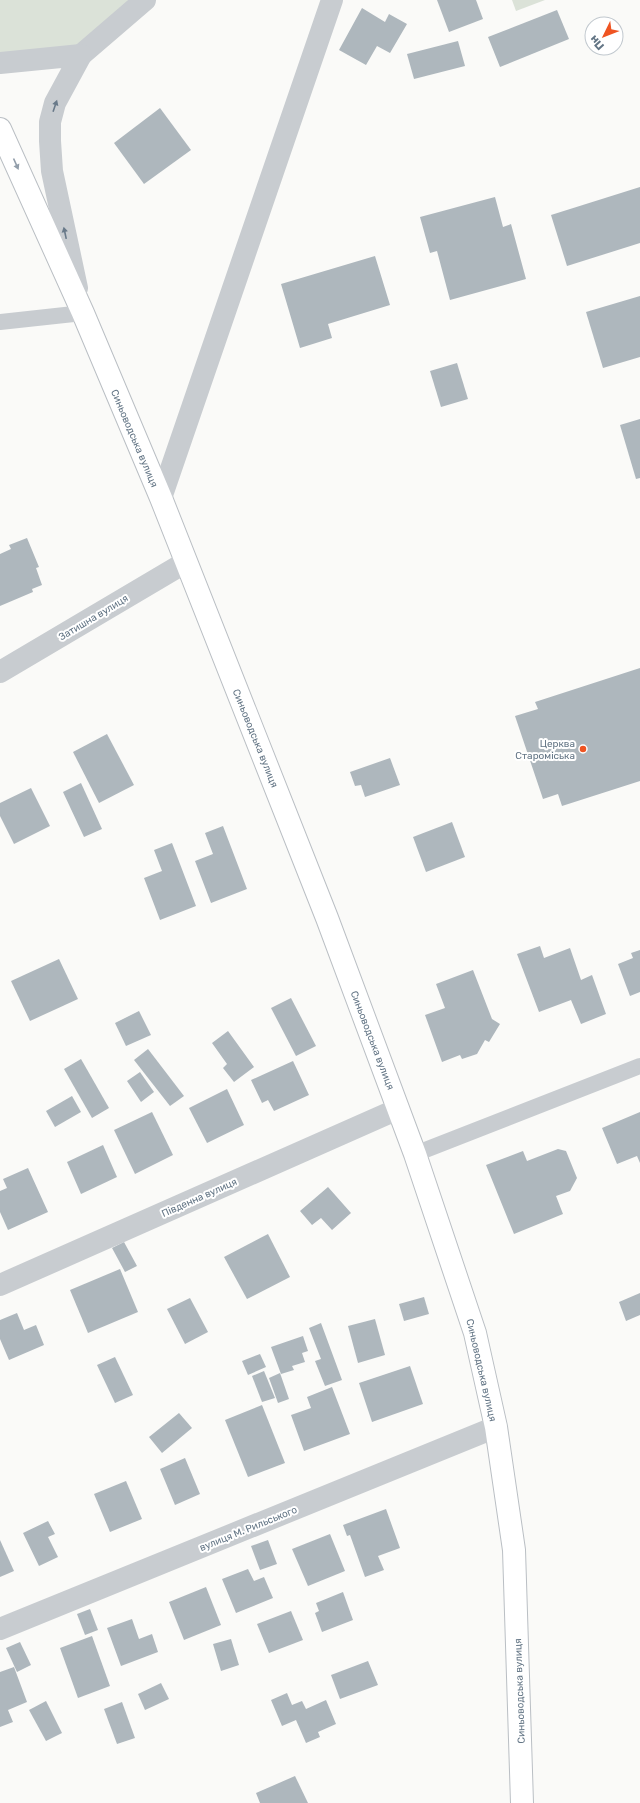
<svg xmlns="http://www.w3.org/2000/svg" width="640" height="1803" viewBox="0 0 640 1803" font-family="Rubik,sans-serif">
	<style>
		.green { fill: #dbe2d8 }
		.building { fill: #aeb7bd }
		.lines { fill: none; stroke-linecap: round; stroke-linejoin: round }
		.secondary-casing { stroke: #babfc4; stroke-width: 24 }
		.lane { stroke: #c8ccd0; stroke-width: 16 }
		.street { stroke: #c8ccd0; stroke-width: 22 }
		.secondary { stroke: #fff; stroke-width: 22 }
		.oneway { fill: #687989 }
		.oneway2 { fill: #929eaa }
		.poi-dot { fill: #ef5422; stroke: #fff; stroke-width: 1.5 }
		.labels { text-anchor: middle; stroke-width: 4; stroke-linejoin: round; paint-order: stroke }
		.street-label { font-size: 10px; fill: #637585; stroke: #fff }
		.poi-label { font-size: 10px; fill: #637585; stroke: #fff; text-anchor: end }
	</style>
	<rect width="100%" height="100%" fill="#fafaf8"/>
	<g class="green">
		<polygon points="0,0 145,0 81,55 0,63"/>
		<polygon points="512,0 545,0 516,11"/>
	</g>
	<g class="building">
		<polygon points="437,0 476,0 483,19 449,32"/>
		<polygon points="362,8 385,22 389,14 407,24 390,53 377,46 366,65 339,50"/>
		<polygon points="557,10 569,39 500,67 488,37"/>
		<polygon points="458,41 465,66 414,79 407,54"/>
		<polygon points="160,108 191,150 144,184 114,143"/>
		<polygon points="640,187 640,243 567,266 551,215"/>
		<polygon points="495,197 503,227 511,224 526,279 450,300 437,251 430,253 420,217"/>
		<polygon points="375,256 390,305 328,324 332,338 300,348 281,284"/>
		<polygon points="640,296 640,357 603,368 586,312"/>
		<polygon points="457,363 468,399 441,407 430,371"/>
		<polygon points="640,419 640,478 636,479 620,425"/>
		<polygon points="27,538 39,567 36,568 42,585 32,589 33,592 0,606 0,554 11,549 9,545"/>
		<polygon points="640,668 640,781 562,806 558,794 543,799 515,716 538,709 535,702"/>
		<polygon points="107,734 134,785 99,803 73,752"/>
		<polygon points="390,758 400,785 365,797 361,785 355,786 350,772"/>
		<polygon points="81,783 102,829 84,837 63,792"/>
		<polygon points="31,788 50,826 14,844 0,816 0,803"/>
		<polygon points="452,822 465,857 426,872 413,837"/>
		<polygon points="223,826 247,889 211,903 195,861 213,854 205,833"/>
		<polygon points="172,843 196,906 160,920 144,878 162,871 154,850"/>
		<polygon points="540,946 544,958 570,948 581,980 592,975 606,1014 581,1024 571,1000 539,1012 517,954"/>
		<polygon points="640,950 640,992 630,996 618,964 633,958 631,953"/>
		<polygon points="59,959 78,999 30,1021 11,981"/>
		<polygon points="473,970 492,1019 500,1024 489,1042 485,1040 477,1054 462,1059 460,1055 442,1062 425,1015 445,1008 436,984"/>
		<polygon points="291,998 316,1046 296,1056 271,1008"/>
		<polygon points="139,1011 151,1035 126,1046 115,1023"/>
		<polygon points="228,1031 254,1067 234,1082 223,1068 227,1064 212,1043"/>
		<polygon points="148,1049 184,1096 170,1106 134,1060"/>
		<polygon points="81,1059 109,1108 92,1118 64,1069"/>
		<polygon points="293,1061 309,1095 274,1111 268,1100 262,1103 251,1080"/>
		<polygon points="140,1072 154,1092 141,1102 127,1081"/>
		<polygon points="227,1089 244,1125 207,1143 189,1108"/>
		<polygon points="72,1096 81,1112 55,1127 46,1111"/>
		<polygon points="152,1112 173,1155 135,1174 114,1130"/>
		<polygon points="640,1112 640,1163 637,1156 617,1164 602,1128"/>
		<polygon points="103,1145 117,1177 81,1194 67,1162"/>
		<polygon points="558,1149 566,1151 577,1178 570,1191 556,1196 563,1214 514,1234 486,1165 523,1151 527,1161"/>
		<polygon points="28,1168 48,1212 8,1230 0,1212 0,1191 7,1188 3,1179"/>
		<polygon points="328,1187 351,1213 332,1230 321,1218 312,1225 300,1211"/>
		<polygon points="268,1234 290,1277 247,1299 224,1257"/>
		<polygon points="124,1242 137,1266 125,1272 112,1248"/>
		<polygon points="120,1269 138,1312 88,1333 70,1290"/>
		<polygon points="640,1293 640,1315 626,1321 619,1302"/>
		<polygon points="424,1297 429,1314 404,1321 399,1304"/>
		<polygon points="190,1298 208,1332 185,1344 167,1309"/>
		<polygon points="17,1313 24,1330 36,1325 44,1345 9,1360 0,1339 0,1320"/>
		<polygon points="375,1319 385,1355 358,1363 348,1326"/>
		<polygon points="321,1323 342,1380 325,1386 315,1361 321,1359 309,1328"/>
		<polygon points="303,1336 308,1351 302,1353 305,1362 292,1366 294,1370 281,1374 271,1347"/>
		<polygon points="260,1354 266,1367 248,1375 242,1361"/>
		<polygon points="115,1357 133,1395 115,1403 97,1365"/>
		<polygon points="410,1366 423,1404 372,1422 359,1383"/>
		<polygon points="264,1371 275,1398 262,1402 252,1376"/>
		<polygon points="280,1373 289,1399 278,1403 269,1378"/>
		<polygon points="332,1387 350,1434 304,1451 291,1415 311,1408 307,1397"/>
		<polygon points="262,1405 285,1463 248,1477 225,1420"/>
		<polygon points="179,1413 192,1428 162,1453 149,1437"/>
		<polygon points="185,1458 200,1494 175,1505 160,1469"/>
		<polygon points="126,1481 142,1519 110,1532 94,1494"/>
		<polygon points="386,1509 400,1548 378,1556 384,1570 365,1577 350,1535 347,1536 343,1525"/>
		<polygon points="48,1521 55,1534 48,1537 58,1557 39,1566 23,1533"/>
		<polygon points="330,1534 345,1571 308,1586 292,1549"/>
		<polygon points="0,1540 14,1571 0,1577"/>
		<polygon points="268,1540 277,1564 260,1570 251,1546"/>
		<polygon points="248,1569 254,1581 264,1577 273,1598 236,1613 222,1579"/>
		<polygon points="206,1587 221,1625 184,1640 169,1602"/>
		<polygon points="343,1592 353,1620 322,1632 315,1613 319,1611 316,1603"/>
		<polygon points="90,1609 98,1630 85,1635 77,1614"/>
		<polygon points="291,1611 303,1640 269,1653 257,1624"/>
		<polygon points="132,1619 139,1639 152,1634 158,1652 121,1666 107,1628"/>
		<polygon points="92,1636 110,1686 78,1698 60,1648"/>
		<polygon points="231,1639 239,1665 221,1671 213,1644"/>
		<polygon points="20,1642 31,1665 17,1672 6,1648"/>
		<polygon points="368,1661 378,1685 340,1699 331,1675"/>
		<polygon points="14,1667 27,1702 8,1710 13,1722 0,1727 0,1672"/>
		<polygon points="161,1683 169,1699 145,1710 138,1694"/>
		<polygon points="287,1693 292,1705 302,1701 306,1709 326,1700 336,1724 318,1732 320,1737 306,1743 296,1720 282,1726 271,1700"/>
		<polygon points="46,1701 62,1733 46,1741 29,1710"/>
		<polygon points="122,1702 135,1738 117,1744 104,1709"/>
		<polygon points="295,1776 308,1803 260,1803 256,1793"/>
	</g>
	<g class="lines">
		<defs>
			<polyline id="secondary" points="0,129 83,313 161,498 327,918 415,1154 475,1333 496,1427 514,1550 522,1803"/>
		</defs>
		<use href="#secondary" class="secondary-casing"/>
		<g class="lane">
			<polyline points="0,322 83,313"/>
			<polyline points="415,1154 640,1066"/>
		</g>
		<g class="street">
			<polyline points="81,55 145,0"/>
			<polyline points="0,63 81,55 55,103 50,122 50,141 52,171 77,288"/>
			<polyline points="161,498 332,0"/>
			<polyline points="0,672 186,562"/>
			<polyline points="0,1285 398,1109"/>
			<polyline points="0,1629 496,1427"/>
		</g>
		<use href="#secondary" class="secondary"/>
	</g>
	<defs><path id="oneway-solid" d="M-6-.8H1V-3.2L6.5 0L1 3.2V.8H-6Z"/></defs>
	<g class="oneway">
		<use href="#oneway-solid" transform="translate(55 106) rotate(-71)"/>
		<use href="#oneway-solid" transform="translate(65 233) rotate(-102)"/>
	</g>
	<use class="oneway2" href="#oneway-solid" transform="translate(16 164) rotate(66)"/>
	<circle class="poi-dot" cx="583" cy="749" r="4"/>
	<g class="labels">
		<g class="street-label">
			<text transform="translate(135 438) rotate(67)" y="4">Синьоводська вулиця</text>
			<text transform="translate(93 617) rotate(-31)" y="4">Затишна вулиця</text>
			<text transform="translate(256 738) rotate(68)" y="4">Синьоводська вулиця</text>
			<text transform="translate(373 1040) rotate(69)" y="4">Синьоводська вулиця</text>
			<text transform="translate(199 1197) rotate(-24)" y="4">Південна вулиця</text>
			<text transform="translate(482 1370) rotate(77)" y="4">Синьоводська вулиця</text>
			<text transform="translate(248 1528) rotate(-22)" y="4">вулиця М. Рильського</text>
			<text transform="translate(519 1691) rotate(-92)" y="4">Синьоводська вулиця</text>
		</g>
		<g class="poi-label">
			<text x="575" y="747">Церква<tspan x="575" dy="12">Староміська</tspan></text>
		</g>
	</g>
	<g transform="translate(604 36) rotate(227)"><circle r="19" fill="#ffffff" stroke="#c1c8ce"/>
	<path d="M0-3L7 15L0 10L-7 15Z" fill="#ef5422"/>
	<text y="-6" font-size="11" font-weight="bold" text-anchor="middle" fill="#637585">Пн</text>
	</g>
</svg>
